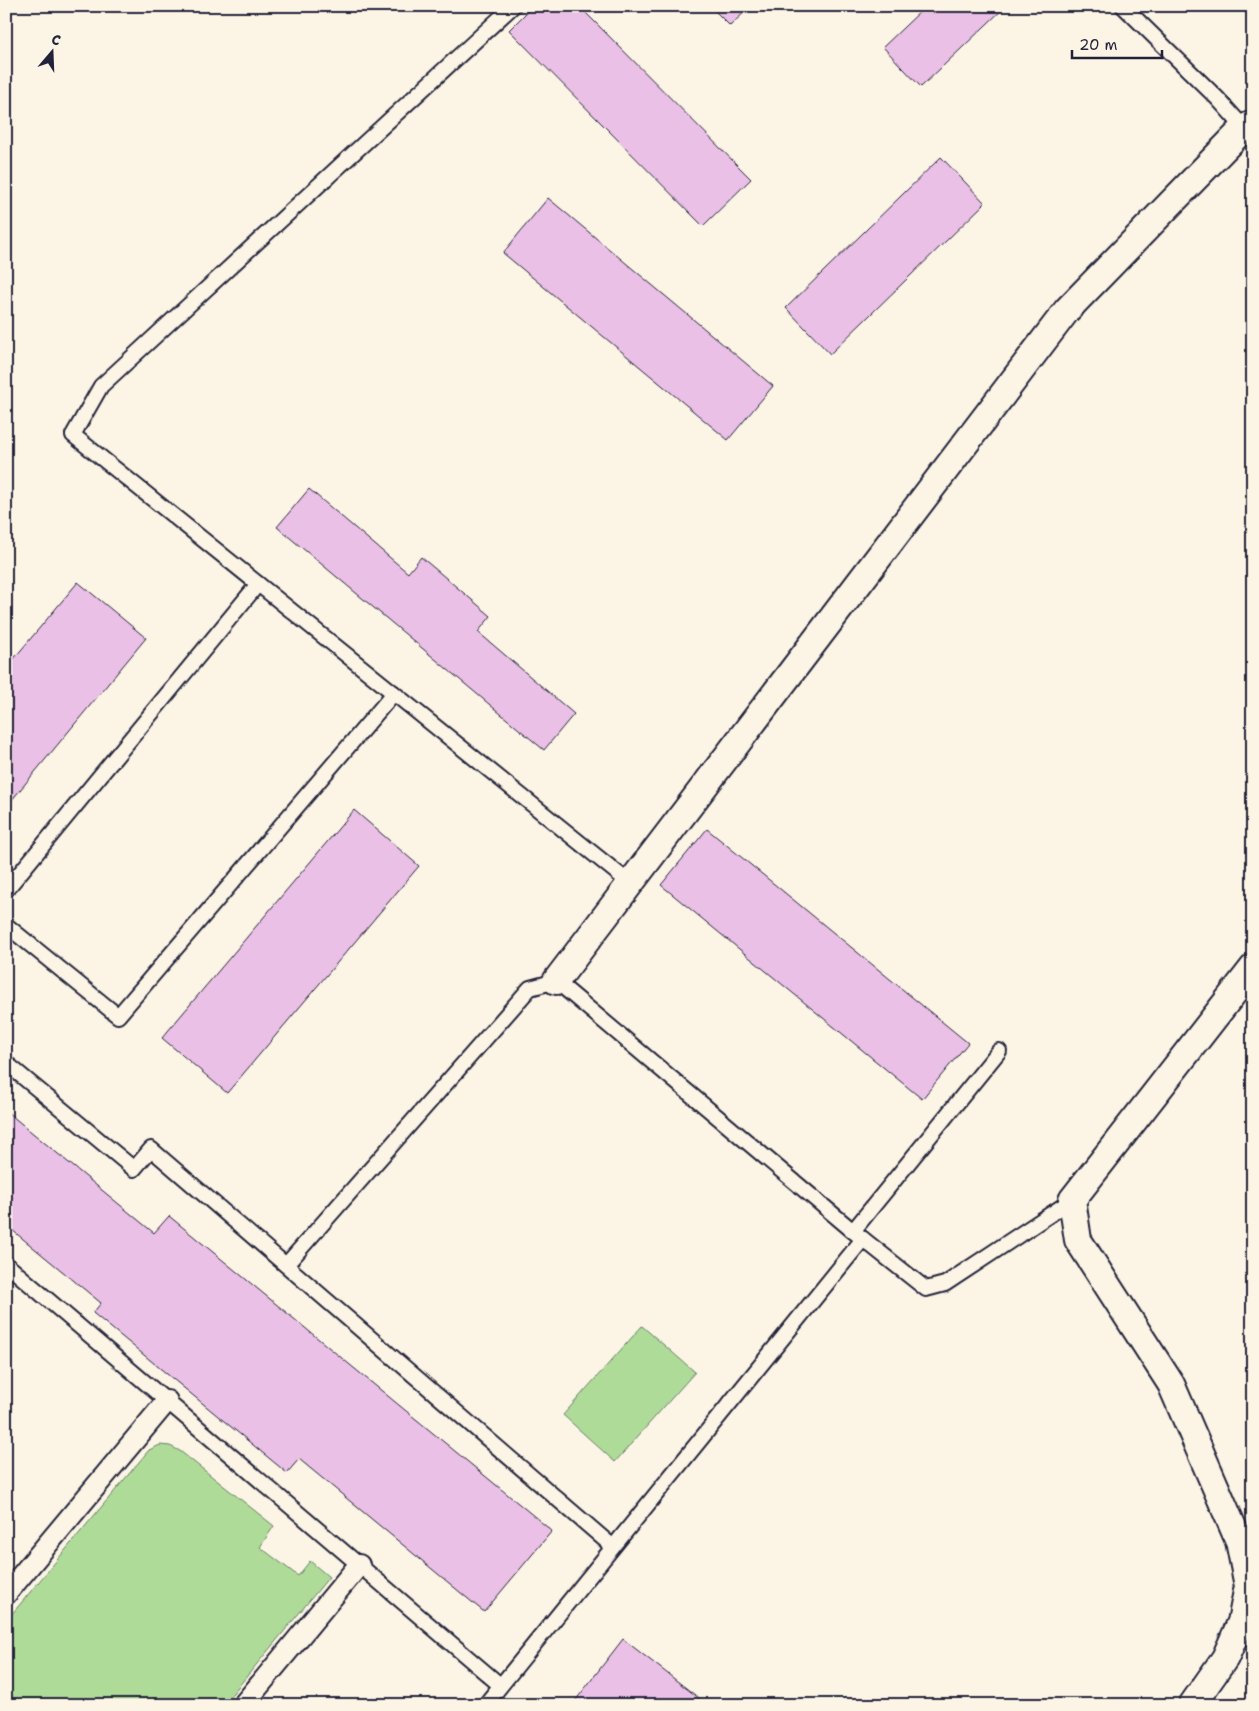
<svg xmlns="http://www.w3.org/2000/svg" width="1259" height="1711" viewBox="0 0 1259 1711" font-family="'Shantell Sans',sans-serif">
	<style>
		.green { fill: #afdb98; stroke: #687e6a }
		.building { fill: #eac0e7; stroke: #22223b }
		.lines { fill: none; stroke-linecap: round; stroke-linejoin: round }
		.service-casing { stroke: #22223b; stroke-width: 18 }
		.pedestrian-casing { stroke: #22223b; stroke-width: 24 }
		.minor-casing { stroke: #22223b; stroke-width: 30 }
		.service { stroke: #fcf5e5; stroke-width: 14 }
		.pedestrian { stroke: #fcf5e5; stroke-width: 20 }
		.minor { stroke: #fcf5e5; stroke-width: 26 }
	</style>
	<rect width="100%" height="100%" fill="#fcf5e5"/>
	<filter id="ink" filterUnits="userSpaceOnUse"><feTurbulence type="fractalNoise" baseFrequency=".02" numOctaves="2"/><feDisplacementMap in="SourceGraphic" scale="10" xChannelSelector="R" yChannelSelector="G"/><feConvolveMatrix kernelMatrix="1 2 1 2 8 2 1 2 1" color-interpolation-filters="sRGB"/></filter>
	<g filter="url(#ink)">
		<g class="green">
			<polygon points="642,1326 695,1372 615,1462 563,1415"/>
			<polygon points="160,1445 170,1446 180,1451 274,1526 260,1547 298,1576 310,1561 329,1577 223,1705 6,1705 6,1621 149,1450"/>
		</g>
		<g class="building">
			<polygon points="533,6 579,6 751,179 703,226 509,30"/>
			<polygon points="710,6 751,6 730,26"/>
			<polygon points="926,6 1006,6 921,87 883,47"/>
			<polygon points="941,157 985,203 830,354 786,308"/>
			<polygon points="548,198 773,386 728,440 503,253"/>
			<polygon points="309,489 408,573 421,557 491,616 478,632 574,714 544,750 277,527"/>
			<polygon points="78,582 146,638 6,807 6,668"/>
			<polygon points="354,810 419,866 227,1093 162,1038"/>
			<polygon points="707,829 968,1043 922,1099 661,885"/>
			<polygon points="6,1111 154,1233 169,1216 552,1531 484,1612 299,1459 287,1473 93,1313 101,1303 6,1225"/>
			<polygon points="623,1639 704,1702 702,1705 572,1705"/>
		</g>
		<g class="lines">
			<defs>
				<g id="service">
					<polyline points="513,6 101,386 73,435 631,884"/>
					<polyline points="1123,6 1218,99 1244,128"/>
					<polyline points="6,890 258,584"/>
					<polyline points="6,925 118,1016 394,693"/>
					<polyline points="6,1063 134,1169 151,1149 612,1546"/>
					<polyline points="853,1231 999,1051"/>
					<polyline points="6,1264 500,1685"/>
					<polyline points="286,1265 530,988 556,981 853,1231 926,1289 945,1284 1072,1200"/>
					<polyline points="485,1705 863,1239"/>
				</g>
				<g id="pedestrian">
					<polyline points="6,1594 167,1401"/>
					<polyline points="243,1705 359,1565"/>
				</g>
				<g id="minor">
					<polyline points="556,981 1067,310 1244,128 1253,124"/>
					<polyline points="1192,1705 1225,1658 1241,1622 1248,1586 1239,1541 1171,1384 1078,1240 1072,1200 1253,968"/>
				</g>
			</defs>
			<use href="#service" class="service-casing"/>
			<use href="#pedestrian" class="pedestrian-casing"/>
			<use href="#minor" class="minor-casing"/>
			<use href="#service" class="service"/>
			<use href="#pedestrian" class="pedestrian"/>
			<use href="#minor" class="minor"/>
		</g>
	</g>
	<rect width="1259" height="1711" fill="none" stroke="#fcf5e5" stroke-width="25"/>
	<rect x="12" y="12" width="1234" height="1686" fill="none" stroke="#22223b" stroke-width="2" filter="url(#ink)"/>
	<g transform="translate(52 52) rotate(19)" stroke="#fcf5e5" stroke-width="4" paint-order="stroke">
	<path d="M0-4L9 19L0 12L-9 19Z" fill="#22223b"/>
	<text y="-8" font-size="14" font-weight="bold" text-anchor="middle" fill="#22223b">С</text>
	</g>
	<path d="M1072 50v8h90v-8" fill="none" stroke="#22223b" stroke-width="2.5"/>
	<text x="1079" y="50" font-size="15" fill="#22223b" stroke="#fcf5e5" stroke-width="4" paint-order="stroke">20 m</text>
</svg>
